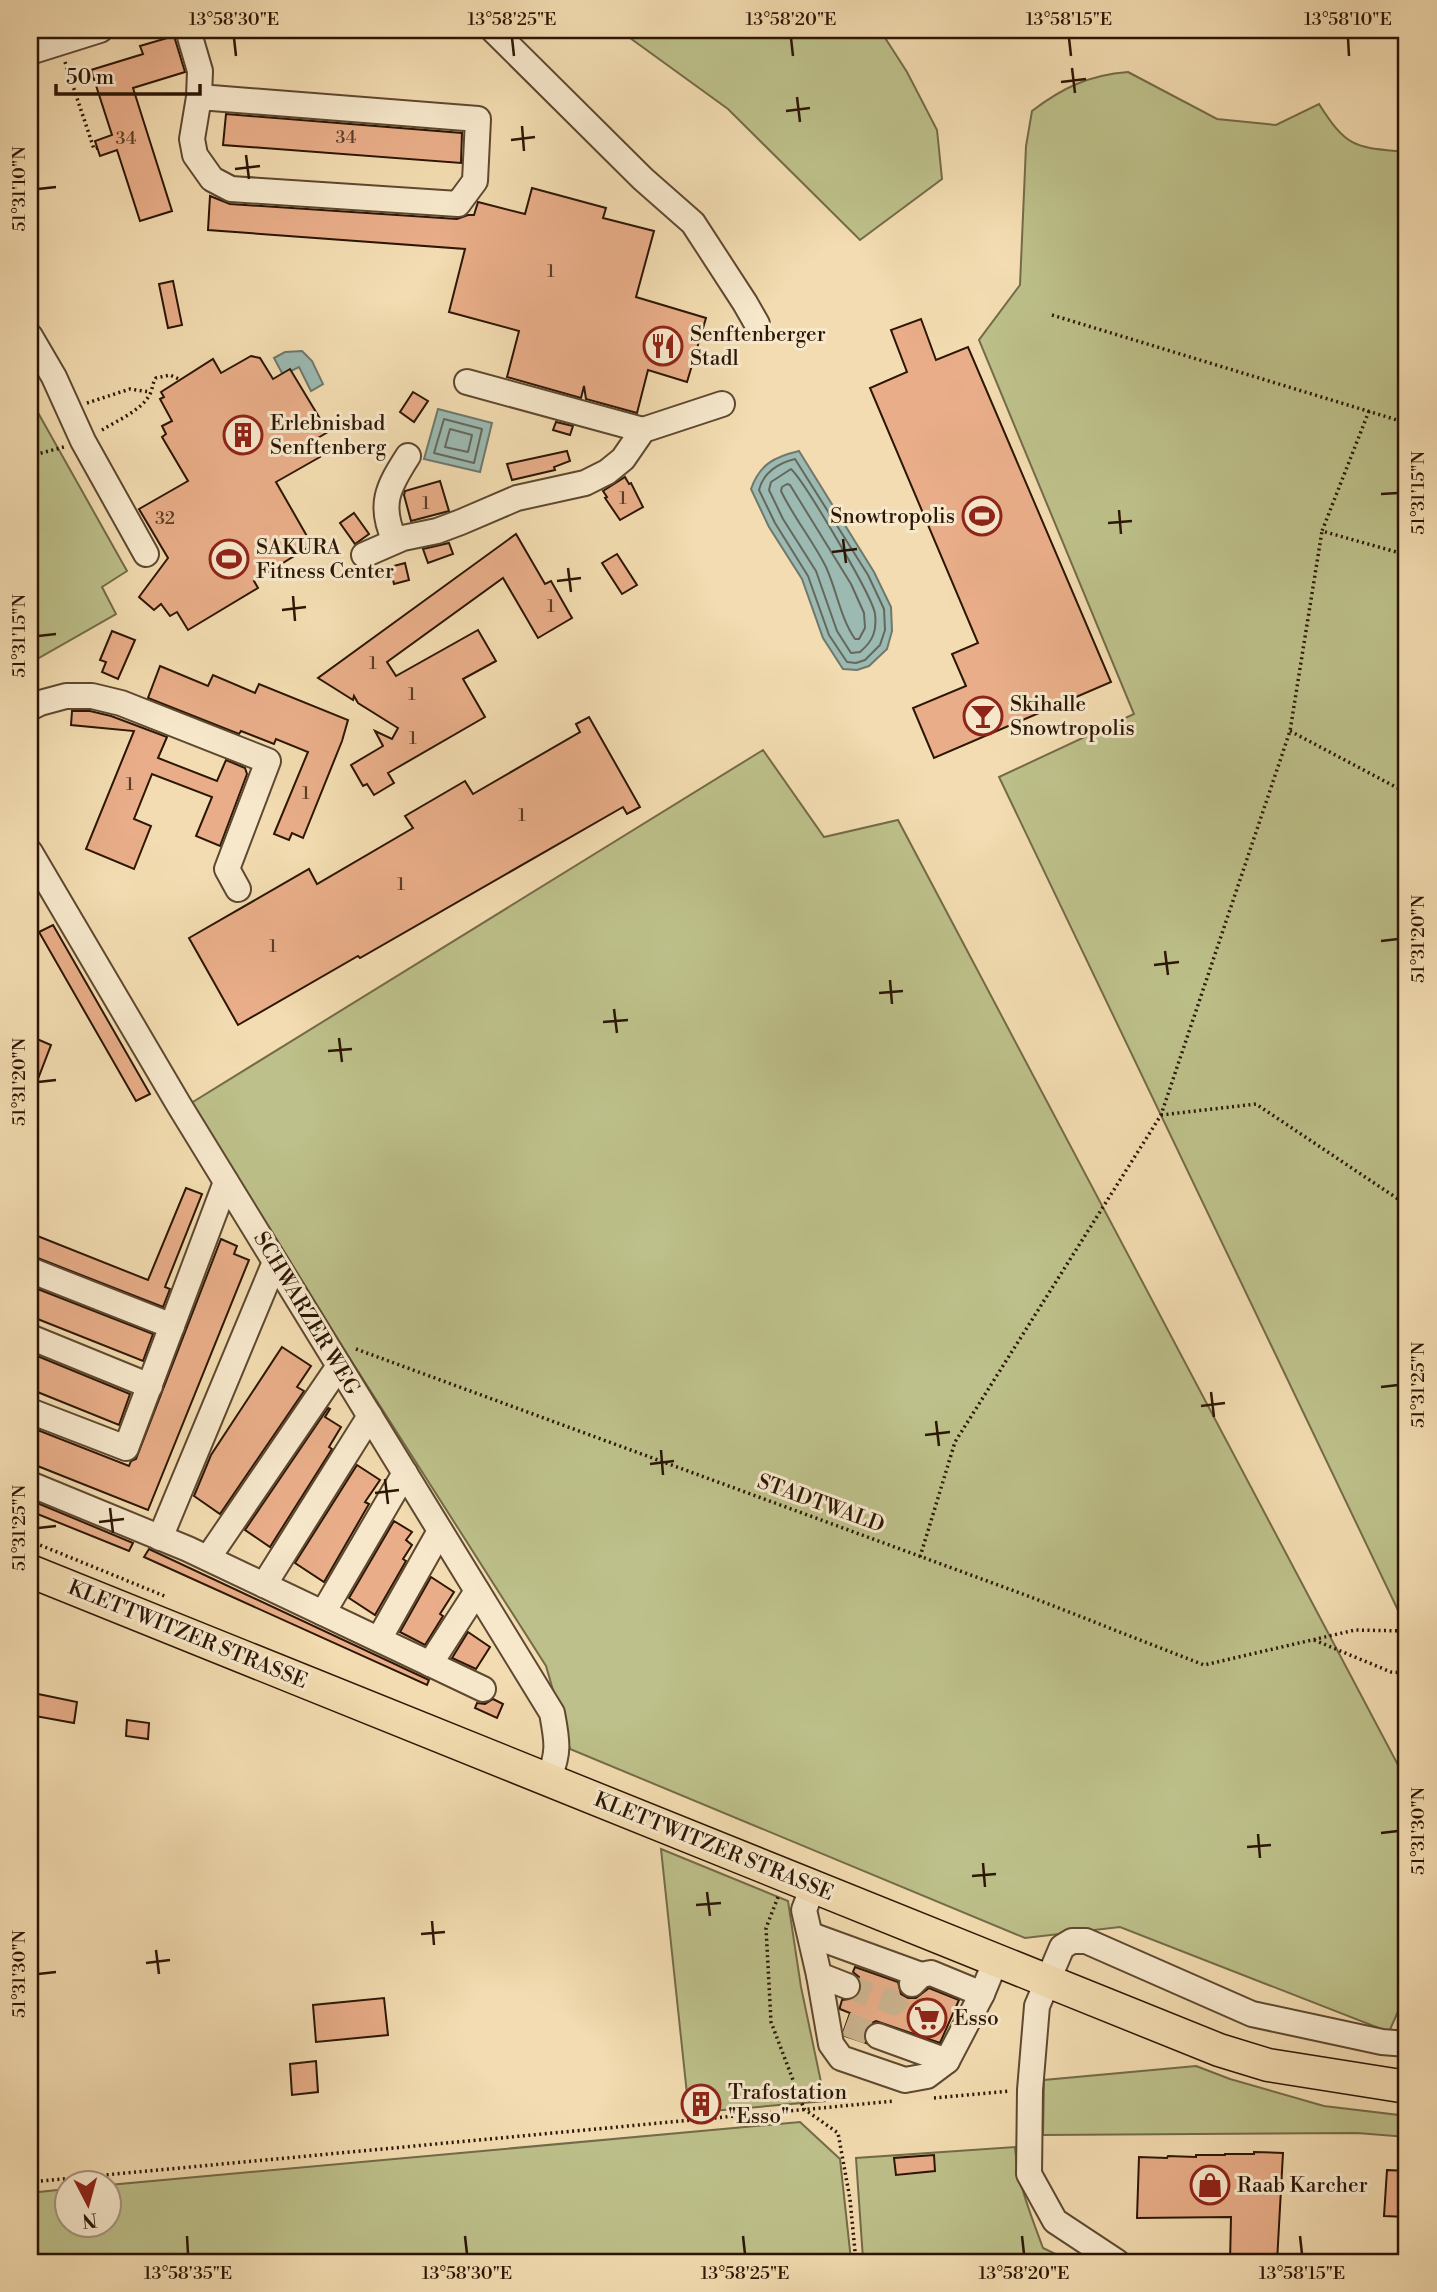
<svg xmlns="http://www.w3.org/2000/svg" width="1437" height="2292" viewBox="0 0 1437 2292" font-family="'Libre Bodoni',serif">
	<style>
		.green { fill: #bdc08a; stroke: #746b48; stroke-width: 2 }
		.water { fill: #9cbab2; stroke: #6f786d; stroke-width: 2 }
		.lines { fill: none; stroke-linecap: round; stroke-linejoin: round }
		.shore { stroke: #64685c; stroke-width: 2 }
		.building { fill: #e9ae89; stroke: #2c1605; stroke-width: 2 }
		.minor-tunnel { stroke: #cbb48f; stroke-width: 24; stroke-dasharray: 24 12; stroke-linecap: butt }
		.minor-casing { stroke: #5e4830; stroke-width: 28 }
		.major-casing { stroke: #2c1605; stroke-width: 35 }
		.path { stroke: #2c1605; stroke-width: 3.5; stroke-dasharray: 2 3.5; stroke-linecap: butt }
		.minor { stroke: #f7e8cc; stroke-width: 24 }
		.major { stroke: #f3dcb1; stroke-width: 32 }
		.ticks { fill: none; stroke: #2c1605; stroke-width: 2.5 }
		.labels { text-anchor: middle; stroke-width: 6; stroke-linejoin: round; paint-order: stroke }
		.number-label { font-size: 18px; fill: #5b3c26 }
		.poi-label { font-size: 21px; fill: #2c1605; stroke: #f7e8cc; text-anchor: start }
		.street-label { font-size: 21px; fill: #2c1605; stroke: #f7e8cc }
		.neatline { fill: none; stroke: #2c1605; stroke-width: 2.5 }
		.ticks-label { font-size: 18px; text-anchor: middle; fill: #2c1605 }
	</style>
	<rect width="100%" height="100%" fill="#f3dcb1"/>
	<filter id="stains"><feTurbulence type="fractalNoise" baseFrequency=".00286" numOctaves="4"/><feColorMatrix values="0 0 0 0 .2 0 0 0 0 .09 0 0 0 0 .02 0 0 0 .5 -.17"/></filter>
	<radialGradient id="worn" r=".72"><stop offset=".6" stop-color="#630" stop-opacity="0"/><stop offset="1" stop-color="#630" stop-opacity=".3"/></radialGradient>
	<g class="green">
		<polygon points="619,30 880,30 907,72 937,130 942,179 860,240 728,109"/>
		<path d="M1128,72L1217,119L1276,125L1319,104C1348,150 1356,147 1407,152V1629L999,777L1134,714L979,340L1020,285L1026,146L1032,111C1062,88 1089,75 1128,72Z"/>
		<polygon points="32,402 127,571 102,587 116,614 30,663 30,403"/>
		<polygon points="763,750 824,837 898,820 1407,1782 1407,1991 1389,2032 1120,1927 1025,1938 570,1749 546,1666 188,1105"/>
		<polygon points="661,1849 788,1901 801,1987 825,2101 689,2113"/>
		<polygon points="1196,2066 1230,2079 1324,2106 1407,2116 1407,2137 1357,2133 1043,2135 1044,2080"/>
		<path d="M800,2122L840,2159L851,2260L863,2259L856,2158L1015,2147C1017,2182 1031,2215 1043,2248L1072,2262H30V2193L66,2189V2226H108L109,2185Z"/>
	</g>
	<g class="water">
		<polygon points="302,351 312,361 323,384 311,391 299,367 283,375 274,358 285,352"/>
		<polygon points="438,409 492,423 480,472 424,459"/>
		<path d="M799,451L874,572L891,607L892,631L887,649L869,666L857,670L843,669L823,638L802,579L769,527L751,489C760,464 774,457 799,451Z"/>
	</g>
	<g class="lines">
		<g class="shore">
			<polygon points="444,419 482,429 474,463 434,453"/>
			<polygon points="450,429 472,435 468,452 445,447"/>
			<path d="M795,459L868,575L884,609L885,630L880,645L865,660L856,663L847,662L829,635L808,576L775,523L759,490C763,473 778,463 795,459Z"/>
			<path d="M791,469C804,481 873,597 875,614C877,631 873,641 860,652L851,653L837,631L816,571L783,519L769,490L771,482Z"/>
			<path d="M787,484L790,485L851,584L864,613L865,628L859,639H855C840,617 837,591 826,567C813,541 794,518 781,491L782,487Z"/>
		</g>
	</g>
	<g class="building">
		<polygon points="174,36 185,72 133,88 172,211 140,221 117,150 100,156 95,141 112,135 91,70 143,54 140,46"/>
		<polygon points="226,114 462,133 461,163 223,145"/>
		<polygon points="532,188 606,208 603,218 654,231 636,297 706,318 687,382 648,370 637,413 586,399 584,386 581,398 507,377 519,331 449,312 465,249 208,230 210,196 230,204 457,219 468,215 474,215 478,202 525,214"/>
		<polygon points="173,281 182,325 168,328 159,284"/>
		<polygon points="921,319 936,360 968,347 1111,682 934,758 913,708 966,686 952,654 978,643 870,388 907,372 891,330"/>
		<polygon points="251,356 260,358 273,379 290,369 328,432 311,442 320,457 276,482 312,545 254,581 258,588 188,630 177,612 170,616 161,604 154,610 139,597 168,558 139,509 188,481 162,437 166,434 162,426 172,421 160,399 164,397 161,392 213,359 221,373"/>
		<polygon points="413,392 428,401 414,422 400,412"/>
		<polygon points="556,422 573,426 570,435 553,430"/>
		<polygon points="567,451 570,461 554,467 555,470 512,480 507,464"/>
		<polygon points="625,477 629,484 631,483 643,507 620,520 605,498 607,497 603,491"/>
		<polygon points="440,481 449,511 411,521 404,495 405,491"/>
		<polygon points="354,513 369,534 355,544 340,523"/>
		<polygon points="516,534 545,584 551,581 572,618 538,638 503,578 387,662 396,676 478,630 496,661 463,679 485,717 388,773 394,783 374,795 367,784 363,786 351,765 383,746 375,731 392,739 398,728 358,703 354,696 353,700 318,678"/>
		<polygon points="449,543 453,554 428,563 423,549"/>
		<polygon points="617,554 637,585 622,594 602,563"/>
		<polygon points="405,563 409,580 394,584 390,567"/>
		<polygon points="112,631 135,640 118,679 102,672 106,662 100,660"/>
		<polygon points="160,666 208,686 213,675 255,693 259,684 348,720 342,741 303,838 292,833 289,840 274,834 308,752 276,739 274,744 241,731 239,734 148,698"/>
		<polygon points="72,711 90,711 111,716 167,737 158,758 217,781 226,760 245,768 247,774 220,846 196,836 212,797 152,774 134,819 151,826 134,869 86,849 134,731 71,725"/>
		<polygon points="589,717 640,807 627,814 623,807 360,958 358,956 238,1025 189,938 309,869 317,884 413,828 405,816 465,781 473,794 580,732 576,724"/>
		<polygon points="53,925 150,1094 136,1101 39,932"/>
		<polygon points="30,1036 51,1045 31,1097 30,1097"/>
		<polygon points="186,1188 202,1194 165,1287 170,1289 163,1307 30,1255 30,1233 148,1280"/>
		<polygon points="221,1239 237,1246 234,1254 249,1260 148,1510 30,1463 30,1427 129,1466 131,1461 136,1459"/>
		<polygon points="30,1286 153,1334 143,1361 30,1316"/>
		<polygon points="282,1347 311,1366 297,1387 304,1391 220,1514 194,1496 211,1455"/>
		<polygon points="30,1353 130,1394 119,1425 30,1389"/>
		<polygon points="328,1408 330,1409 325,1417 341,1427 329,1447 332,1449 270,1547 245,1530"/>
		<polygon points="357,1465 380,1480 365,1502 369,1504 324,1582 295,1563"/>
		<polygon points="30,1500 133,1543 129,1551 30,1511"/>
		<polygon points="394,1521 412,1532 406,1540 412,1545 403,1559 406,1561 375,1615 349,1598"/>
		<polygon points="149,1549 429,1680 427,1685 144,1557"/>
		<polygon points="431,1577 454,1592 440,1614 443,1616 425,1645 400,1632"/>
		<polygon points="468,1632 490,1647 476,1669 452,1658"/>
		<polygon points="38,1694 77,1702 74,1723 35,1716"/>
		<polygon points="493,1699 503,1704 497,1718 475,1708 477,1703 485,1704"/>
		<polygon points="127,1720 149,1723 148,1739 126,1736"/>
		<polygon points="855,1967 898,1982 901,1994 908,1998 916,1998 929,1988 959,2000 940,2043 876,2021 869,2024 864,2030 866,2043 845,2036 844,2030 850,2013 840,2009 840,2007 842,2000 856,1998 861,1991 859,1977 853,1972"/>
		<polygon points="384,1998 388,2035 316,2042 313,2005"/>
		<polygon points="316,2061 318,2092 292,2095 290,2064"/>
		<polygon points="1254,2152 1283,2153 1277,2262 1230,2262 1231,2217 1137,2218 1139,2157 1167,2158 1168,2156 1196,2157 1196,2155 1225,2155 1225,2154 1254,2154"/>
		<polygon points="934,2155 935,2171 896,2175 894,2158"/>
		<polygon points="1387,2170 1407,2171 1407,2217 1384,2216"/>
	</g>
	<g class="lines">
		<g class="minor-tunnel">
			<polyline points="847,1986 894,2003 912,1984"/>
			<polyline points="846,2024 878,2036"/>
		</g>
		<defs>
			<g id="minor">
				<polyline points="188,30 200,71 199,97 192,139 195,155 212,179 231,189 458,204 475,181 478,119 199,97"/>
				<polyline points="493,30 643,179 693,223 745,303 757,324"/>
				<polyline points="30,52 100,30"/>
				<polyline points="30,336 54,377 83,441 146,554"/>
				<polyline points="467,382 643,430"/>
				<path d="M395,541C378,505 388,487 408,456"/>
				<polyline points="364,555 403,538 437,531 461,522 517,498 585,483 607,472 623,459 643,430 722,404"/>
				<polyline points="30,708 40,703 66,696 92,696 121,703 268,761 227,869 238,889"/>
				<path d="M30,852L179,1105L552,1713C557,1740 560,1753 548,1779"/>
				<polyline points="30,1270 172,1326"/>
				<polyline points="30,1337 150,1386"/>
				<polyline points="30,1411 126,1448 226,1182"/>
				<polyline points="30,1484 188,1549 483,1689"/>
				<polyline points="160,1538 275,1262"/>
				<polyline points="208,1558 339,1366"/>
				<polyline points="264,1585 370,1416"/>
				<polyline points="323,1613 405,1473"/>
				<polyline points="379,1639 440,1531"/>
				<polyline points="430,1664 477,1591"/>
				<polyline points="813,1886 804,1910 819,1975 847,1986"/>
				<polyline points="811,1935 921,1975"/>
				<polyline points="819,1975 831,2044 841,2058 905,2080 927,2076 947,2061 982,1994"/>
				<polyline points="912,1984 921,1975 931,1973 982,1994 996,1960"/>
				<polyline points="878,2036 947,2061"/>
				<polyline points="1117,2262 1055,2221 1029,2174 1030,2090 1037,2006 1062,1947 1072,1941 1086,1941 1252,2014 1382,2042 1407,2044"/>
			</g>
			<polyline id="major" points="30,1571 1219,2050 1268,2065 1407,2087"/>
		</defs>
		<use href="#minor" class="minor-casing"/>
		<use href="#major" class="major-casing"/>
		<g class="path">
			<polyline points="65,62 94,149 97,148"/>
			<polyline points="1052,315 1407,423"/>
			<polyline points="87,403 130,389 150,392"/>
			<polyline points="1369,411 1322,531 1407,555"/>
			<path d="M102,430C118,420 141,411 150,394C153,388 152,384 156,378L170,375L179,379"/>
			<polyline points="30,456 64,447"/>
			<polyline points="1290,731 1407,793"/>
			<polyline points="1161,1115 1256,1104 1407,1205"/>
			<polyline points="356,1349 1028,1596 1204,1665 1355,1630 1407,1631"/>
			<polyline points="30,1541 167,1597"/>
			<polyline points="920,1557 955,1442 1161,1115 1290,731 1322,531"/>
			<polyline points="1314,1640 1391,1672 1407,1673"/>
			<polyline points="778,1897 766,1928 771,2022 804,2109 838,2133 850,2199 856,2262"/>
			<polyline points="934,2098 1010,2091"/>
			<polyline points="30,2182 895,2101"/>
		</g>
		<use href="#minor" class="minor"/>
		<use href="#major" class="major"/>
	</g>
	<path class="ticks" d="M234,38L236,56M512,38L514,56M791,38L793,56M1069,38L1071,56M1348,38L1349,56M1072,68L1075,93M1061,82L1086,79M797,97L800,122M786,111L810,108M522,126L524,151M511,140L535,137M246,155L249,179M235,169L260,166M38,189L56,187M1381,494L1398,493M1119,510L1121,534M1108,523L1132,521M843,539L846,563M832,552L857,549M568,568L571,592M557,581L581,578M293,596L295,621M282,610L306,607M38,636L56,634M1381,941L1398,939M1165,951L1168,975M1154,965L1179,962M890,980L892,1004M879,993L903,991M614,1009L617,1033M603,1022L628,1020M339,1038L342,1062M328,1051L352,1049M38,1082L56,1080M1381,1387L1398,1385M1211,1392L1214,1417M1201,1406L1225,1403M936,1421L939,1446M925,1435L950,1432M661,1450L663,1475M650,1464L674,1461M385,1479L388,1504M375,1493L399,1490M110,1508L113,1533M99,1522L124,1519M38,1528L56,1526M1381,1833L1398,1831M1258,1834L1260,1858M1247,1847L1271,1845M983,1863L985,1887M972,1876L996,1874M707,1892L710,1916M696,1905L721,1903M432,1921L434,1945M421,1934L445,1932M156,1950L159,1974M146,1963L170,1960M38,1974L56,1972M187,2236L188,2254M465,2236L467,2254M743,2236L745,2254M1022,2236L1024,2254M1300,2236L1302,2254"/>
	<defs>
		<symbol id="restaurant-ring" viewBox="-11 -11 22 22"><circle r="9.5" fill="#f7e8cc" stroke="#8f2418" stroke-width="1.5"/><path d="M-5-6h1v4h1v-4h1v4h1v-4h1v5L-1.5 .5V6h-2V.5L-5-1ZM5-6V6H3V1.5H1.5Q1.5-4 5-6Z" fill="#8f2418"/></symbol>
		<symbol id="building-ring" viewBox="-11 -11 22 22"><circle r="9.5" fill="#f7e8cc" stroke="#8f2418" stroke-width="1.5"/><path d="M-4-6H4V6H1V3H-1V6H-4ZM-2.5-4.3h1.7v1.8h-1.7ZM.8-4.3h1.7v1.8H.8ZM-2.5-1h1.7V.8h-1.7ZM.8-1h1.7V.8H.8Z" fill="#8f2418"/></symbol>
		<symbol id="stadium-ring" viewBox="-11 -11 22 22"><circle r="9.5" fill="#f7e8cc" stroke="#8f2418" stroke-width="1.5"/><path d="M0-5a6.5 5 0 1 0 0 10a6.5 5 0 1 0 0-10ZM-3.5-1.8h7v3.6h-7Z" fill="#8f2418"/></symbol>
		<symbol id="bar-ring" viewBox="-11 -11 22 22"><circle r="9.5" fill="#f7e8cc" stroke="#8f2418" stroke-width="1.5"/><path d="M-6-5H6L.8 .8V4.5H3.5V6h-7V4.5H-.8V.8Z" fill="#8f2418"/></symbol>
		<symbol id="supermarket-ring" viewBox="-11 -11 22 22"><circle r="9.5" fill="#f7e8cc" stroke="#8f2418" stroke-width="1.5"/><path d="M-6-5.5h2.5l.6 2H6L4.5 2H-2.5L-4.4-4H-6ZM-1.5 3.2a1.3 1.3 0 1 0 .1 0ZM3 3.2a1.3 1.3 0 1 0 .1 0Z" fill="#8f2418"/></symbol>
		<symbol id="shop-ring" viewBox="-11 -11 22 22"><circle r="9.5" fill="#f7e8cc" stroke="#8f2418" stroke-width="1.5"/><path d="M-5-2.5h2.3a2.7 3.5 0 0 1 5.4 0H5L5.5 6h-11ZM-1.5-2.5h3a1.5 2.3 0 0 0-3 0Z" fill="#8f2418"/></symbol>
	</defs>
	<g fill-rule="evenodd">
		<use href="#restaurant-ring" x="641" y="324" width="44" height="44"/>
		<use href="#building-ring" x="221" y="413" width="44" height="44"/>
		<use href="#stadium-ring" x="960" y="494" width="44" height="44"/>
		<use href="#stadium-ring" x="207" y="537" width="44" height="44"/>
		<use href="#bar-ring" x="961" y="694" width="44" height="44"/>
		<use href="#supermarket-ring" x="905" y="1996" width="44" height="44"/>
		<use href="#building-ring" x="679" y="2082" width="44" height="44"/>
		<use href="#shop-ring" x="1188" y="2163" width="44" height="44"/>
	</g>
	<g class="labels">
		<g class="number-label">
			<text x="346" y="143">34</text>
			<text x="126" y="144">34</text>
			<text x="551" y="277">1</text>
			<text x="623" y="504">1</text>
			<text x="426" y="509">1</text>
			<text x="165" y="524">32</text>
			<text x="551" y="612">1</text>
			<text x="373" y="669">1</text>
			<text x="412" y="700">1</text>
			<text x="413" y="744">1</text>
			<text x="130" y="790">1</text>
			<text x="306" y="799">1</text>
			<text x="522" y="821">1</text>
			<text x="401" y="890">1</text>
			<text x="273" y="952">1</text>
		</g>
		<g class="poi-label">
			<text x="690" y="341">Senftenberger<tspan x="690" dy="24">Stadl</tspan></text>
			<text x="270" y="430">Erlebnisbad<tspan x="270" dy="24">Senftenberg</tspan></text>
			<text x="955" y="523" text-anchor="end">Snowtropolis</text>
			<text x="256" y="554">SAKURA<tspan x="256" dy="24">Fitness Center</tspan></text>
			<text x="1010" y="711">Skihalle<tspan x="1010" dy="24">Snowtropolis</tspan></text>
			<text x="954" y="2025">Esso</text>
			<text x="728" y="2099">Trafostation<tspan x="728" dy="24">"Esso"</tspan></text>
			<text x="1237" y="2192">Raab Karcher</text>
		</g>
		<g class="street-label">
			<text transform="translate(307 1313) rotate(59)" y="7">SCHWARZER WEG</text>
			<text transform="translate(821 1503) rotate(20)" y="7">STADTWALD</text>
			<text transform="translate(188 1634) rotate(22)" y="7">KLETTWITZER STRASSE</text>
			<text transform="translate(714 1846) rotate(22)" y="7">KLETTWITZER STRASSE</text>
		</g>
	</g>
	<rect width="1437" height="2292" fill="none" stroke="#f3dcb1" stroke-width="77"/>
	<g transform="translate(88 2204) rotate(174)"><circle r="33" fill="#f7e8cc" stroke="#a6947c" stroke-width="2"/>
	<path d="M0-5L12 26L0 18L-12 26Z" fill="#8f2418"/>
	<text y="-10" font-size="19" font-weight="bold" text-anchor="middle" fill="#2c1605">N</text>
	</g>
	<path d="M56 84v10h144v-10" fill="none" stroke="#2c1605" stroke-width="3.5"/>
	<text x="66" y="84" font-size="21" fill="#2c1605" stroke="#f7e8cc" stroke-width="5" paint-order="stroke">50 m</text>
	<rect x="38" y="38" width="1360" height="2216" class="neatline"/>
	<g class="ticks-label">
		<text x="234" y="25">13°58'30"E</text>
		<text x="512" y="25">13°58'25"E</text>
		<text x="791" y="25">13°58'20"E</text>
		<text x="1069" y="25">13°58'15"E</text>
		<text x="1348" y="25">13°58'10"E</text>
		<text transform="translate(19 189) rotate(-90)" y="6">51°31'10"N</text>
		<text transform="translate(1418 493) rotate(-90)" y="6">51°31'15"N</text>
		<text transform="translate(19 636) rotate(-90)" y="6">51°31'15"N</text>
		<text transform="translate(1418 939) rotate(-90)" y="6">51°31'20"N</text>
		<text transform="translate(19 1082) rotate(-90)" y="6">51°31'20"N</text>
		<text transform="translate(1418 1385) rotate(-90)" y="6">51°31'25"N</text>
		<text transform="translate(19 1528) rotate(-90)" y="6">51°31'25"N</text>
		<text transform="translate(1418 1831) rotate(-90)" y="6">51°31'30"N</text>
		<text transform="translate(19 1974) rotate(-90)" y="6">51°31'30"N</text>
		<text x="188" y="2279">13°58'35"E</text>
		<text x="467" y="2279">13°58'30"E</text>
		<text x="745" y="2279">13°58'25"E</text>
		<text x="1024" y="2279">13°58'20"E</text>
		<text x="1302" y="2279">13°58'15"E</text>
	</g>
	<rect width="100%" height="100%" filter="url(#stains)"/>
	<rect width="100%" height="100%" fill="url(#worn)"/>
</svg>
